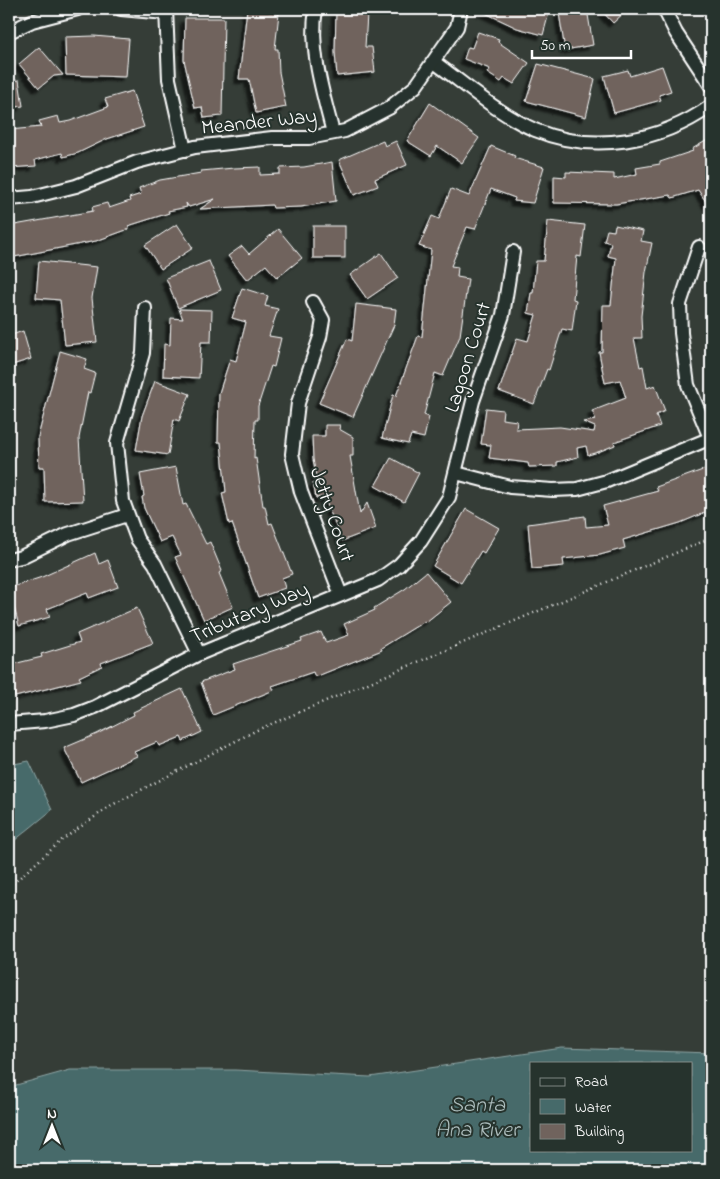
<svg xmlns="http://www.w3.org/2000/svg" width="720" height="1179" viewBox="0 0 720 1179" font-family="'Indie Flower',sans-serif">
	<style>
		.water { fill: #466a6a; stroke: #90a6a6; fill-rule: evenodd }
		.building { fill: #70635d; stroke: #fff; filter: url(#shadow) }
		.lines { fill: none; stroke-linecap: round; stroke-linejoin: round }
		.street-casing { stroke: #fff; stroke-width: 16 }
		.path { stroke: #fff; stroke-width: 2.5; stroke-dasharray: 1 4; stroke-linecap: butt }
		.street { stroke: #26332d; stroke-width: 12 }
		.labels { text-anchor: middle; stroke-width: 4; stroke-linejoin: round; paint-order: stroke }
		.street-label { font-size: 21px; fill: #fff; stroke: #26332d }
		.water-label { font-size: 22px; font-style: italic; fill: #acbcbc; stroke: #26332d }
	</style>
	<defs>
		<filter id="shadow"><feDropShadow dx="-4.5" dy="4.5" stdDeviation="1" flood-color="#0009"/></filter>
	</defs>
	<rect width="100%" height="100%" fill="#353d37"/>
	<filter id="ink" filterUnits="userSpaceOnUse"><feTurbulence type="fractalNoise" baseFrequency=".02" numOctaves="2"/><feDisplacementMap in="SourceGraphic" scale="10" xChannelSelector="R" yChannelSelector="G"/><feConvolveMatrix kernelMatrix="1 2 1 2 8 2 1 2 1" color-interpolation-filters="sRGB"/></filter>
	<g filter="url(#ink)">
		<g class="water">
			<polygon points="29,761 52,810 9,845 9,765"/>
			<path d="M562,1048L711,1053V1170H9V1087L70,1070H235L370,1077ZM531,1063H691V1150H531Z"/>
		</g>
		<g class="building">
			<polygon points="247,9 279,13 275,49 278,49 279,72 286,107 256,113 249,79 239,79"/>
			<polygon points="477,9 550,9 543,35 517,28"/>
			<polygon points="587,9 593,45 565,50 559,13"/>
			<polygon points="600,9 628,9 613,23"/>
			<polygon points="336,12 367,14 365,47 372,47 375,72 337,76 335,52"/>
			<polygon points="185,18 224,18 222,116 204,118 202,107 195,108 184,60"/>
			<polygon points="478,32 499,39 498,42 529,63 514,84 504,78 501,82 487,73 490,69 464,59 468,47 472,48"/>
			<polygon points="94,36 129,39 126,77 66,75 65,37"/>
			<polygon points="39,47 63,75 54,76 39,88 19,64"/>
			<polygon points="538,64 595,79 586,117 526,101"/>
			<polygon points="662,66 671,91 659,95 661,100 614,113 604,76 628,70 630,76"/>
			<polygon points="19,80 23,106 9,108 9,81"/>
			<polygon points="132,91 144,127 107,139 78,153 63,157 62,153 35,160 36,166 10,168 9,130 41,127 39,121 58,116 60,123 70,121 108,107 105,99"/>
			<polygon points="430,103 479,138 462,163 437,146 431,156 407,141"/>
			<polygon points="711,138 711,209 698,190 672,198 670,195 616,204 554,203 554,176 566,177 566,172 614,174 614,179 637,174 636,168 660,164 660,162 693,151 692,149"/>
			<polygon points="383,141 385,146 396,141 407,165 375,179 378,186 354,195 339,160"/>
			<polygon points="491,146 515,156 514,158 544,167 533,203 514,201 515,198 491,189 475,229 467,227 451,266 458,267 457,277 468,279 460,336 443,376 435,373 424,415 429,417 424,438 411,435 408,444 382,438 393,395 396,396 418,336 422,337 431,250 419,246 432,216 439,219 451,189 469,196"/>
			<polygon points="332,162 336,201 301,207 273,208 272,205 200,209 215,199 189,207 186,203 187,207 168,211 169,213 128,226 129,229 96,241 9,258 9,226 93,211 92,207 107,203 109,208 130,201 129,198 141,194 139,188 160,180 201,173 201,171 234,168 260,167 260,175 280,174 280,168 304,167"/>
			<polygon points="548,221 585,225 581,257 577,256 573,299 576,300 572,331 562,329 549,370 547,369 534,404 499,391 517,338 528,341 536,315 528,313 531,293 533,293 536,261 544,261"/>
			<polygon points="177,224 193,248 161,269 145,245"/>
			<polygon points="615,225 643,231 641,241 652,243 646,272 641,316 642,338 634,338 640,367 643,366 647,388 655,385 665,411 656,415 660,426 614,442 615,445 598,452 588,455 586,446 577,448 578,457 557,462 557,466 529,467 528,463 489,458 491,445 481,444 486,408 503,410 502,419 517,421 516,429 560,427 594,432 595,427 583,422 596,420 592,411 626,398 620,380 605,383 599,352 602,352 603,305 611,305 616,258 608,256 611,243 604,241 607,230 614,231"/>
			<rect x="313" y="226" width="32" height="32"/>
			<polygon points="278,229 302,258 277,278 266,265 247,280 228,256 242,246 249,254"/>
			<polygon points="381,253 398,278 367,299 350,275"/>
			<polygon points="39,261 97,267 92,298 97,342 65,345 60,300 36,298"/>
			<polygon points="209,261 221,290 178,308 166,278"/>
			<polygon points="242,288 268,296 265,306 278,309 269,336 281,338 274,367 271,366 258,406 258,420 255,420 254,459 256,458 263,506 265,506 269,524 272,523 292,574 282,578 285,588 258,598 232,523 229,524 222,493 226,492 221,442 218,442 219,393 230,359 236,361 246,322 232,318"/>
			<polygon points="356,304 396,309 394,325 353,417 319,403 347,339 352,341"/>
			<polygon points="179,309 212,310 211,342 201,342 199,378 163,376 164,344 170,345 171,318 183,319"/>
			<polygon points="23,331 31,359 9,366 9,336"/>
			<polygon points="60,351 87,359 84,369 95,373 90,393 88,392 79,438 83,501 45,502 44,467 39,467 38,437"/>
			<polygon points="155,381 190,394 179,421 174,419 168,455 136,450 142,416"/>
			<polygon points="325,425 340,425 339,429 353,437 353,456 350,456 360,514 367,503 376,528 342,541 324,497 316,498 313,483 317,482 313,459 312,436 325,436"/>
			<polygon points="391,458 419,473 404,502 375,486"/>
			<polygon points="176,467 183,505 186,504 206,544 210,542 222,571 219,573 233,607 204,620 175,557 181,555 172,537 160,542 144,508 142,497 144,496 140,474"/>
			<polygon points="711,467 711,510 680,523 623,540 625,548 600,555 563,559 564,566 532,569 528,524 585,516 586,527 608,525 603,506 658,491 656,487"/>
			<polygon points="466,509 499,528 484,553 481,551 461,583 433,566"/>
			<polygon points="95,553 99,564 108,560 118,587 89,598 87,593 47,609 50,617 19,626 9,588 42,577"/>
			<polygon points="426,572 451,602 426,622 425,621 381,648 382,650 315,677 313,672 272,686 274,690 213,715 201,682 235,669 233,664 302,641 301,639 321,632 326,643 349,635 344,624 375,610 374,608 405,589"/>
			<polygon points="137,608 153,643 101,663 102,666 79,677 81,680 15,697 9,665 42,657 41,654 80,642 77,634"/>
			<polygon points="182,689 202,732 183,741 181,737 159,746 157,742 134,752 137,756 81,782 64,748 97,734 134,715 133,712"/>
		</g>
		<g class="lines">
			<defs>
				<g id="street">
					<polyline points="121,9 166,13"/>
					<polyline points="166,9 169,79 185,150"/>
					<path d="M316,9C309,50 323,93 333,133"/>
					<polyline points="664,9 676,33 711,86"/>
					<polyline points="9,32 32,21 78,9"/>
					<path d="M434,62C466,85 498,114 535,130C593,154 660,142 711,106"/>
					<polyline points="9,199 32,197 76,186 137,162 195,147 272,138 309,138 345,131 389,108 416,86 457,27 461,9"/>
					<polyline points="699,247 680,304 681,333 688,385 710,438"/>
					<polyline points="313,302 323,320 320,337 298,403 292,454 301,492 341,595"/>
					<polyline points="145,308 143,353 117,443 123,501 137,539 155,564 199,654"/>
					<polyline points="456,473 510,487 553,490 577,489 607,481 711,438"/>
					<polyline points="9,560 21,557 68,534 127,515"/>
					<polyline points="9,724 45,721 74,715 95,707 199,654 378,580 399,565 421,541 449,497 473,401 503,315 513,252"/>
				</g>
			</defs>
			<use href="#street" class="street-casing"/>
			<polyline class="path" points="9,887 62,840 110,806 257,730 711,538"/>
			<use href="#street" class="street"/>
		</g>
	</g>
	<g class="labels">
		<g class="street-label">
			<text transform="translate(259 121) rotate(-6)" y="7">Meander Way</text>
			<text transform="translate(467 357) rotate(-73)" y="7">Lagoon Court</text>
			<text transform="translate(333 514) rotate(71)" y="7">Jetty Court</text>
			<text transform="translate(249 612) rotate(-23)" y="7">Tributary Way</text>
		</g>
		<g class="water-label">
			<text x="477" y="1111">Santa<tspan x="477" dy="25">Ana River</tspan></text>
		</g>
	</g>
	<rect width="720" height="1179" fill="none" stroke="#26332d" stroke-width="30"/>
	<rect x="15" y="15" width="690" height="1149" fill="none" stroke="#fff" stroke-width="2" filter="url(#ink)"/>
	<rect x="530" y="1062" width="162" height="90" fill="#26332d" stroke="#7d8581"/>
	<rect x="540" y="1078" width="25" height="8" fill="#26332d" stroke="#7d8581"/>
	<text x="575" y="1086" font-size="15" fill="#ffffff">Road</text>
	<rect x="540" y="1099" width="25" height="15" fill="#466a6a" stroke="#7d8581"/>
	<text x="575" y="1112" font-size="15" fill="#ffffff">Water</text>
	<rect x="540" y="1124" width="25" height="15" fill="#70635d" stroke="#7d8581"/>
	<text x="575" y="1136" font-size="15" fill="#ffffff">Building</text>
	<g transform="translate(52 1126)" stroke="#26332d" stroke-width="4" paint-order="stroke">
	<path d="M0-4L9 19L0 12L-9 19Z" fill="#ffffff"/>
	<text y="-8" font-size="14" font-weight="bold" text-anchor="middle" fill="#ffffff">N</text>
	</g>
	<path d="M532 50v8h99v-8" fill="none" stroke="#ffffff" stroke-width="2.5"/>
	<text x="540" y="50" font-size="15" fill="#ffffff" stroke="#26332d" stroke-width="4" paint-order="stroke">50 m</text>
</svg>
